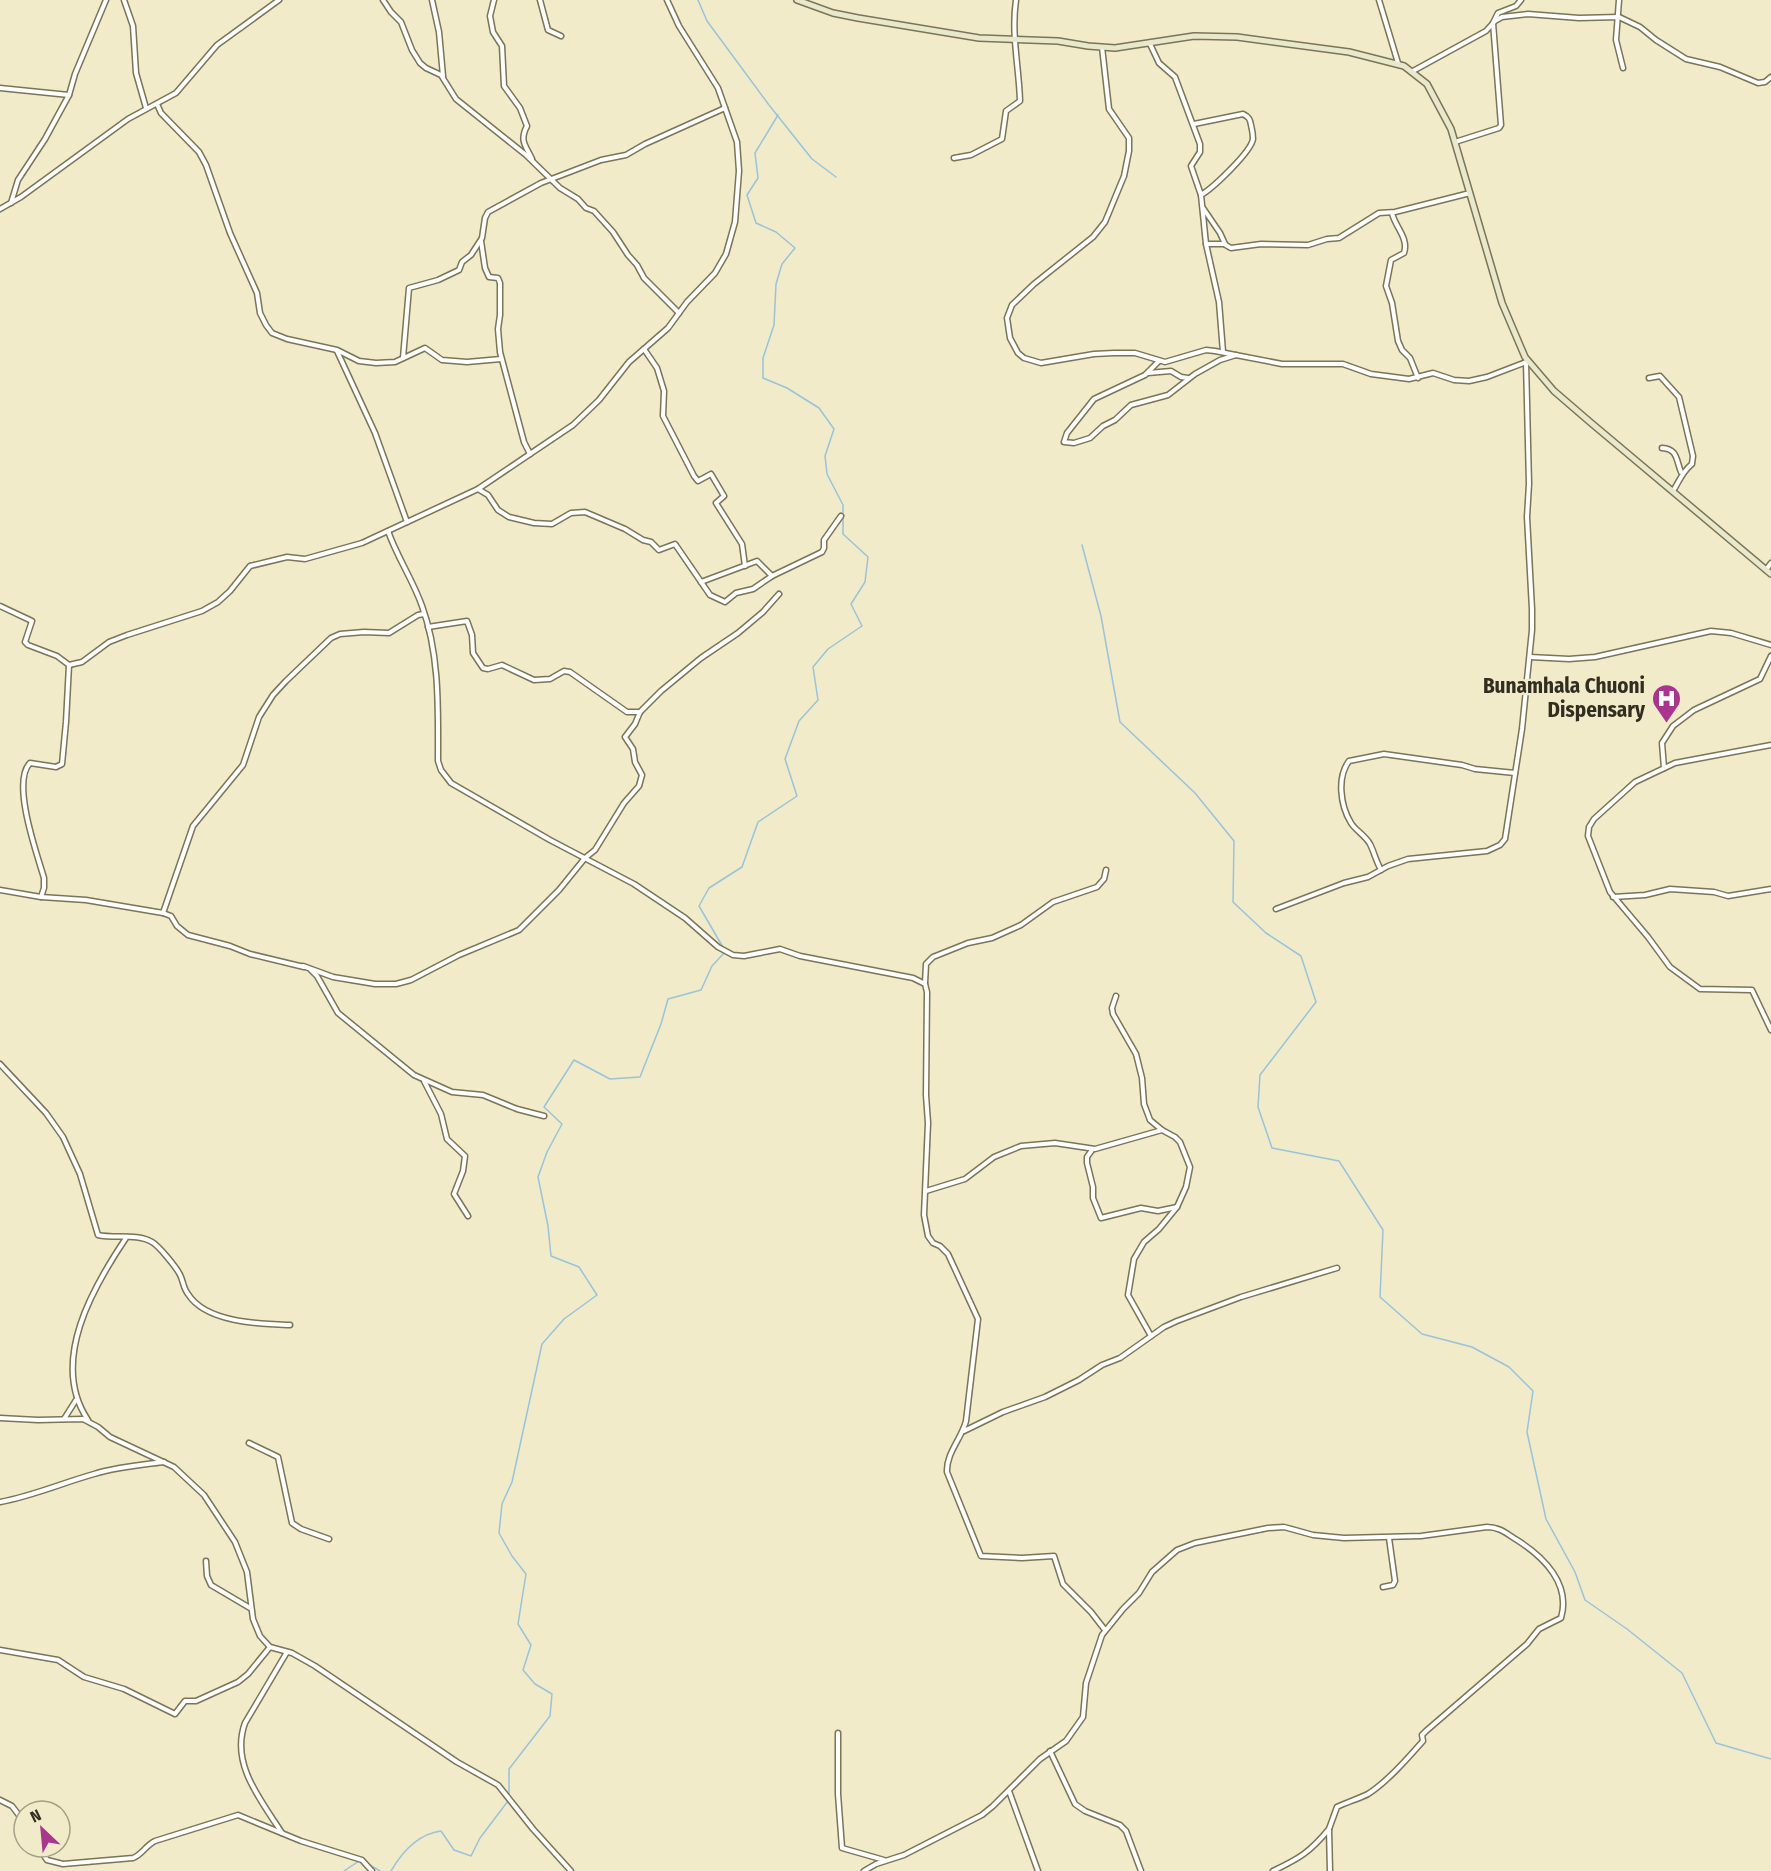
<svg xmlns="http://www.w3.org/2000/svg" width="1771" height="1871" viewBox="0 0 1771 1871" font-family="'Fira Sans Condensed',sans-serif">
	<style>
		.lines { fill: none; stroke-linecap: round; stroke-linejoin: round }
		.stream { stroke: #97c4da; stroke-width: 1.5 }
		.street-casing { stroke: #7b7456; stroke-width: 7 }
		.secondary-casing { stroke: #7b7456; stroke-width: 8 }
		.street { stroke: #fff; stroke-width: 4 }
		.secondary { stroke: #e8e8cd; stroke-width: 5 }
		.labels { text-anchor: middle; stroke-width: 4.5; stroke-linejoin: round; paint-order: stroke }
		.poi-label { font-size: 21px; font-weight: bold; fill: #312e21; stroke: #f2ebc9; text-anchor: end }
	</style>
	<rect width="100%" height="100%" fill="#f2ebc9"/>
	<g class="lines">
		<g class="stream">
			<polyline points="698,0 707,21 769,105 812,159 836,177"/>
			<polyline points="1082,545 1101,616 1120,722 1195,793 1234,841 1233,902 1266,933 1301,956 1316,1002 1260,1075 1258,1107 1272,1148 1339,1161 1383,1230 1380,1297 1422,1334 1472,1347 1509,1367 1533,1391 1527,1432 1546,1519 1575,1572 1585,1600 1627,1629 1682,1673 1716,1743 1771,1759"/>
			<polyline points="724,949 699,906 709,888 742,867 758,822 797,796 785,759 799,721 818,700 813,667 828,649 862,626 851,604 865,582 868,557 843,534 843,505 827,474 825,456 834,429 819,408 787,388 763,378 763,358 774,325 776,284 782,264 795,248 776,232 756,223 747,195 758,178 755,153 778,115"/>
			<polyline points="509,1796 509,1769 550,1716 552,1694 535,1684 523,1670 531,1645 518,1624 526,1574 512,1556 499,1533 502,1504 512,1482 542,1344 564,1319 597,1295 579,1267 551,1256 548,1226 538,1177 547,1152 562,1124 544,1107 574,1060 610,1079 640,1077 661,1024 668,999 701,990 712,966 724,953"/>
			<polyline points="368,1864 380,1871"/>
			<polyline points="344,1871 359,1861"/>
			<path d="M391,1871C402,1852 418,1834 441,1831L454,1850L471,1856L480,1838L508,1801"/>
		</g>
		<defs>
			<g id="street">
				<polyline points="124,0 133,26 136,73 146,108"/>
				<polyline points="383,0 391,12 401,22 412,50 420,63 426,68 441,75 456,99 526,155 560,188 578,199 586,208 594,211 613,232 628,255 637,265 644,278 679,313"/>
				<polyline points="432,0 439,32 443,76"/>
				<path d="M494,0L490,16L493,32L502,46L504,86L520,108L527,126C519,141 526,146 532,159"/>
				<polyline points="540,0 548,30 561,36"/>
				<polyline points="1379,0 1398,63"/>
				<polyline points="1619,0 1616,40 1623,68"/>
				<polyline points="1150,44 1159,63 1175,77 1200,144 1200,152 1191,166 1201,195 1206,244 1219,302 1223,352"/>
				<polyline points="1102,47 1109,109 1129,138 1129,151 1124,176 1105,222 1093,237 1034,284 1012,305 1007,318 1010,338 1018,353 1024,358 1041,363 1094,354 1114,353 1135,353 1165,362 1206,350 1215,351 1282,364 1343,364 1371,374 1409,379 1433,373 1454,380 1469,381 1487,377 1526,362"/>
				<polyline points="1413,71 1486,31 1495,21 1502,17 1528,14 1579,18 1619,17 1640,27 1656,40 1686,59 1720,67 1758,83 1765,82 1771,77"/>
				<polyline points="0,88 69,95"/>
				<polyline points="157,104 161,113 199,152 206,165 230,233 257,293 260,313 266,325 272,333 287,339 337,350 359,361 376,363 395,362 425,348 442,360 467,362 501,359"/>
				<path d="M1194,124L1243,114C1249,117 1250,119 1251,125C1252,129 1253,135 1253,139C1251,152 1213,188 1201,195"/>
				<polyline points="1455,142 1499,128 1501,125 1493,23 1498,13 1516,6 1521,0"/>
				<path d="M954,158L971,155L1002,139L1006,111L1020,101C1019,67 1011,34 1016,0"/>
				<polyline points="11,203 18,180 45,139 69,95 75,74 106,0"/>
				<polyline points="1203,208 1220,233 1225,244"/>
				<polyline points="0,209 21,197 128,119 176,93 217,45 279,0"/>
				<path d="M1392,213C1395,227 1409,238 1404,253L1391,260L1386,286L1392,303L1398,341L1402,350L1410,358L1418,378"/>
				<polyline points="481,241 485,268 489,277 498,278 500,283 500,315 498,329 500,352 524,442 530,454"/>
				<polyline points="1206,244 1224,244 1231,248 1261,244 1308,245 1327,239 1339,238 1379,213 1395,212 1470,193"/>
				<polyline points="644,349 657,368 664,391 663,416 694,476 698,481 711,474 724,496 716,503 742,544 745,566"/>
				<polyline points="337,351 375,433 407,522"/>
				<polyline points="403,358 409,288 438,280 459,270 462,262 471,255 482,238 485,218 488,212 541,183 601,160 626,155 645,144 725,108"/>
				<polyline points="1159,361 1145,375 1094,399 1067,433 1064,442 1074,443 1090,438 1103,426 1115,420 1131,405 1168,395 1195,374 1220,360 1236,355"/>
				<polyline points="1148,373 1171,371 1181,377 1188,378"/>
				<path d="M1649,378L1660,376L1679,397L1693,456L1692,464C1682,472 1680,480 1673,491"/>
				<path d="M1662,448C1678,449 1676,460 1681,472"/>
				<polyline points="478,489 488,495 498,510 509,517 534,523 552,524 571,513 585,512 625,529 643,540 651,542 659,550 675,544 710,595 725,602 736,593 753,589 772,576 822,552 824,548 824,540 841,516"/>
				<path d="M388,531C397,557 413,580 422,606C440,655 438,710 438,761L441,770L451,783L550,840L634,884L685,918L718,947L733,955L744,956L780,949L800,956L913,978L925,984L927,992L926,1095L928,1123L924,1215L928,1236L933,1243L940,1246L948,1254L978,1319L966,1421C962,1438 946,1453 947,1472L981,1556L1022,1558L1054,1556L1063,1584L1091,1612L1105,1630"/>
				<polyline points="1766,570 1771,563"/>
				<polyline points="701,582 757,561 772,576"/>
				<polyline points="0,606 32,621 25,642 28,645 57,656 69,665 82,662 109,642 127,635 202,611 218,602 230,591 250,566 287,557 305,559 362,543 478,489 573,425 599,400 629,362 668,328 687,302 715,273 726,254 735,222 739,171 737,142 718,88 679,26 667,0"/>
				<polyline points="428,627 467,621 472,635 473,653 483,668 488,669 502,665 534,680 550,679 564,671 570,672 627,712 640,712"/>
				<polyline points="1530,657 1569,659 1595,657 1711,631 1731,633 1771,645"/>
				<polyline points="1771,745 1675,763 1635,782 1594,819 1589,827 1588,836 1610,892 1648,937 1670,967 1700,989 1752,990 1771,1030"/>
				<polyline points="1664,768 1662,743 1673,726 1694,710 1760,679 1771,656"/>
				<path d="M1381,870C1376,861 1374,852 1370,844C1365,835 1356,831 1351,823C1340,805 1337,777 1349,761L1384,754L1462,765L1475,769L1515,773"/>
				<polyline points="0,890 41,897 86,900 163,913 171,916 177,926 188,935 230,946 250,954 304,967"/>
				<path d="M41,897L44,888V878C37,854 11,782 30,763L56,767L62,764L66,722L69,665"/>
				<polyline points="1613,897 1645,895 1670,889 1714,892 1728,896 1771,889"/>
				<polyline points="1276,909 1344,883 1368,877 1388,866 1408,859 1487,851 1500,845 1505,839 1522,729 1532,630 1532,609 1527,517 1529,484 1526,362"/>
				<polyline points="163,913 193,826 243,765 259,717 273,695 286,681 331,638 340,634 364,632 389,633 418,615 424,614"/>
				<polyline points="303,966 333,977 375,984 396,984 411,980 459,955 519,930 559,890 585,858 595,850 624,803 639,786 642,775 635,762 633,749 625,737 635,724 640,712 661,691 701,658 738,633 763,612 779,594"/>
				<polyline points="311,970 317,976 338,1013 414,1075 452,1092 483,1095 517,1109 544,1116"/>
				<polyline points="925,983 926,964 933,957 968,943 992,938 1021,925 1053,902 1097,887 1104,879 1106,870"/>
				<polyline points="1116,996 1112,1008 1113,1014 1136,1054 1142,1078 1144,1104 1150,1120 1162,1130 1175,1137 1180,1142 1190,1167 1186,1187 1177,1207 1159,1229 1144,1242 1134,1259 1128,1295 1151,1336"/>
				<path d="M0,1064L46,1113L63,1137L80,1174L98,1235C114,1239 137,1233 152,1242C159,1246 175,1266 179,1273C183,1279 183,1288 188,1294C206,1323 261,1324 290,1325"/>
				<polyline points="424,1081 441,1114 447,1139 465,1156 463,1171 454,1194 468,1216"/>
				<polyline points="1092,1150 1087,1157 1087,1163 1093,1187 1093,1198 1101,1218 1141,1208 1158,1211 1177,1207"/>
				<polyline points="926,1191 965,1179 994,1157 1021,1146 1055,1143 1095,1149 1162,1130"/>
				<polyline points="0,1418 38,1420 83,1419 98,1427 110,1437 174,1467 204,1495 235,1542 247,1572 253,1619 260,1636 270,1647 292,1653 315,1666 457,1762 498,1785 533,1829 571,1871"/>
				<polyline points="64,1419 76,1400"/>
				<path d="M88,1420C49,1362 93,1287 126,1238"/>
				<polyline points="964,1431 1003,1412 1045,1397 1079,1380 1102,1365 1120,1358 1164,1327 1177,1321 1241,1297 1337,1268"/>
				<polyline points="249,1443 278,1457 292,1523 301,1529 329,1539"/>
				<path d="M0,1502C33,1496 62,1483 94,1474C117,1467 140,1465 164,1462"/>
				<polyline points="206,1561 207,1576 211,1585 250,1608"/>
				<polyline points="1383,1587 1393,1585 1395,1581 1389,1538"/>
				<polyline points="0,1650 58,1660 84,1677 124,1689 175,1714 185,1701 196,1701 238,1682 248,1674 270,1647"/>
				<polyline points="838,1733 838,1794 842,1848 884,1860"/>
				<polyline points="1050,1751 1075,1804 1085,1811 1120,1825 1126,1831 1141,1871"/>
				<polyline points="1009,1791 1038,1871"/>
				<polyline points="0,1800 12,1806 24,1822"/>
				<path d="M282,1833C261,1800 230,1764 245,1723L287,1652"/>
				<path d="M38,1847L47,1860L63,1864L133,1858C142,1855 146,1845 155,1841L238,1815L301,1841L362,1860L372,1871"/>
				<path d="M864,1871L876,1864L904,1855L982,1815L993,1806L1040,1759L1066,1741L1083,1717L1086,1683L1102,1635L1123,1609L1139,1593L1152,1572L1177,1550L1195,1543L1268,1528L1284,1527L1313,1535L1344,1538L1421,1536L1487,1527C1500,1527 1507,1534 1517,1540C1544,1557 1571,1584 1561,1618L1539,1629L1527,1644L1426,1731L1422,1735L1423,1741C1408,1758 1387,1782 1368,1794C1358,1799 1347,1802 1337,1807L1329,1829L1330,1871"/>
				<path d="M1273,1871C1300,1858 1310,1852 1329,1829"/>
			</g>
			<polyline id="secondary" points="797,0 833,13 858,18 979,38 1058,41 1088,46 1115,48 1194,36 1237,37 1349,52 1404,66 1427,84 1451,129 1502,303 1525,357 1554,391 1590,422 1771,574"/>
		</defs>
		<use href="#street" class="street-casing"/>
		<use href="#secondary" class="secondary-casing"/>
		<use href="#street" class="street"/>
		<use href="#secondary" class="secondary"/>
	</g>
	<defs>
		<symbol id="hospital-pin" viewBox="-11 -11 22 30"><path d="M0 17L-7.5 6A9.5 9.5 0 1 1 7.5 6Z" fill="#a9358f" stroke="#f2ebc9"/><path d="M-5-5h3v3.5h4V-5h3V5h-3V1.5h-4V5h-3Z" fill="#fff"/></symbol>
	</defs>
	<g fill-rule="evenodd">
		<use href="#hospital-pin" x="1650" y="682" width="33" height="45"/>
	</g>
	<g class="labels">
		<g class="poi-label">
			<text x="1645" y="693">Bunamhala Chuoni<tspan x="1645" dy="24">Dispensary</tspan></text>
		</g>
	</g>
	<g transform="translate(42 1829) rotate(334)"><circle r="28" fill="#f2ebc9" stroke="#a59f86" stroke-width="1.5"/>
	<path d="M0-4.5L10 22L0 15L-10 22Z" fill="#a9358f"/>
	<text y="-9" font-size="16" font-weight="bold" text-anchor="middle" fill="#312e21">N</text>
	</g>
</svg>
